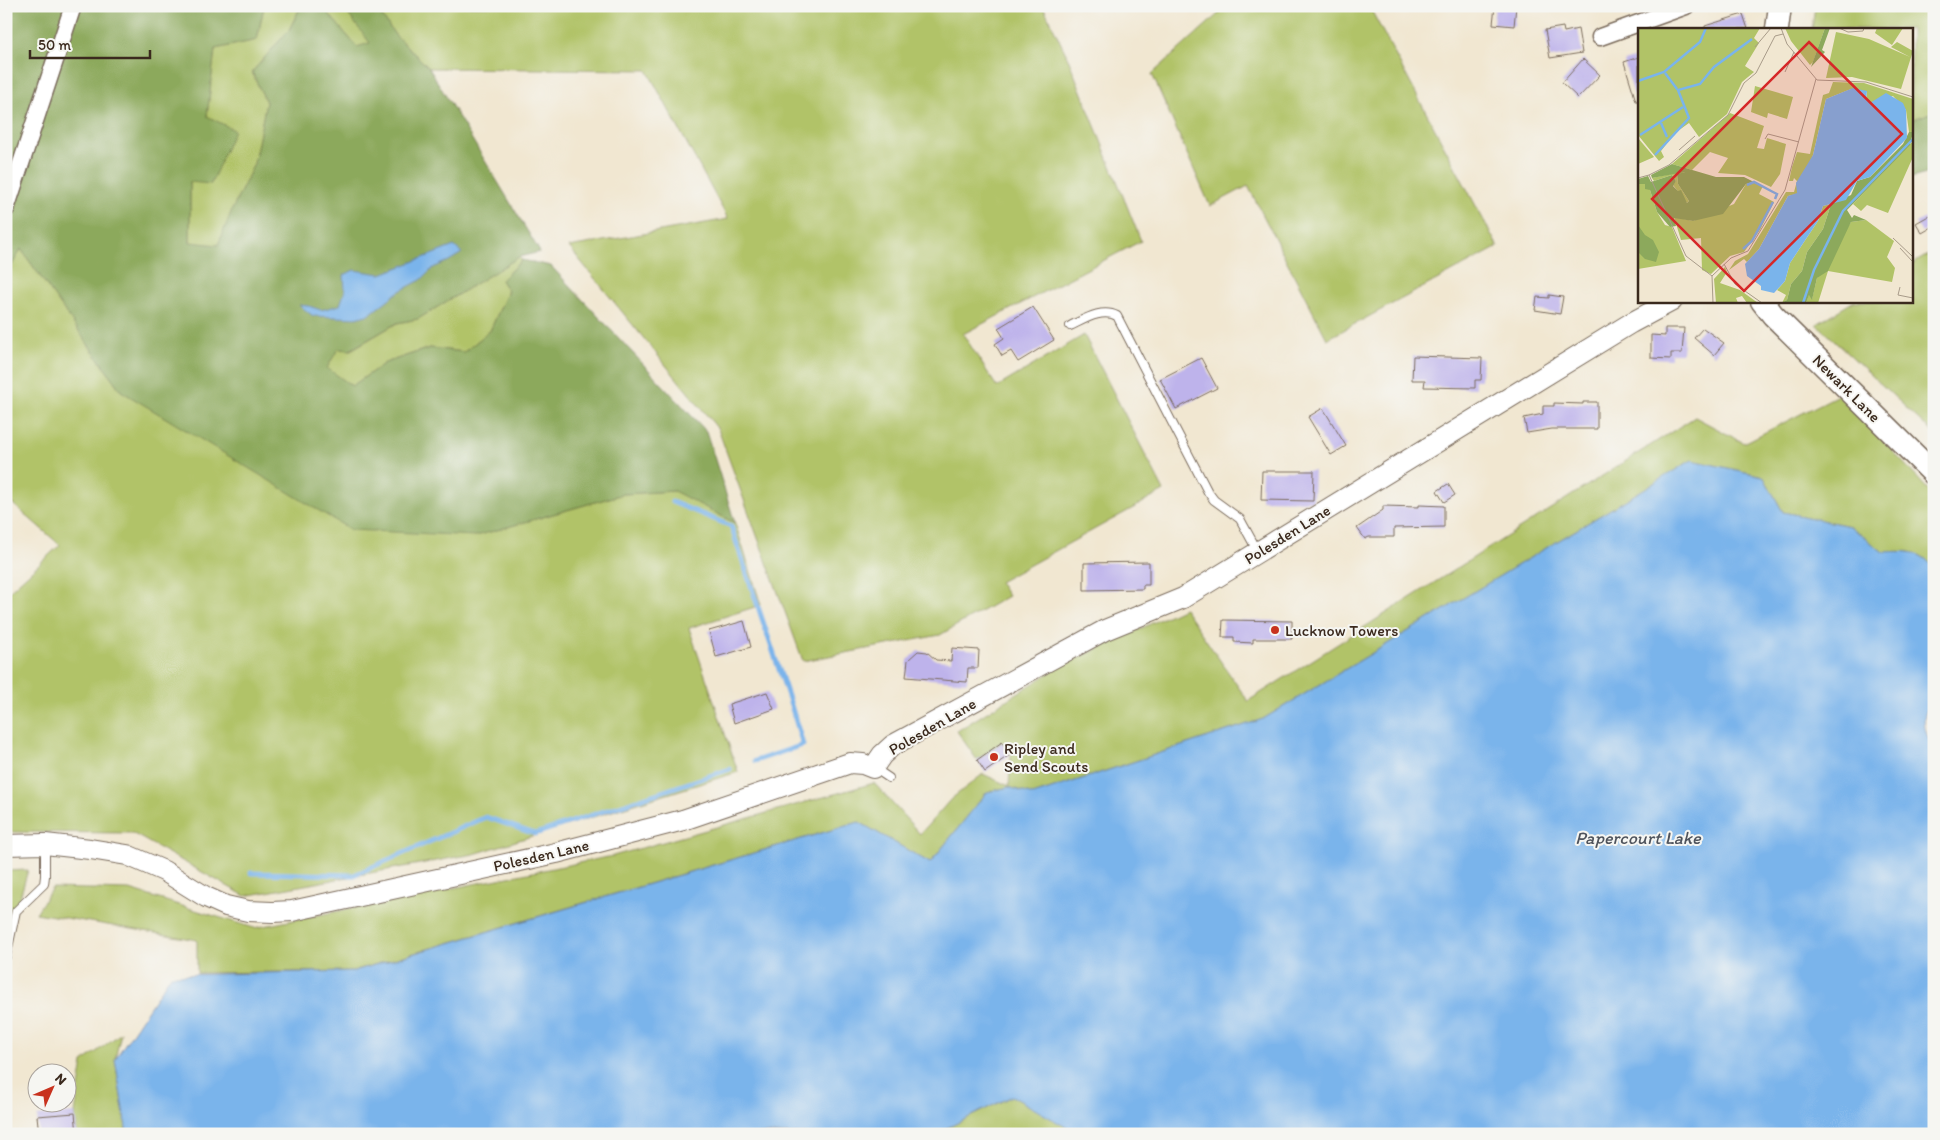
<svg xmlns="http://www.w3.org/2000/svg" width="1940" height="1140" viewBox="0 0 1940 1140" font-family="Itim,sans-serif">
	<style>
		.green { fill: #b1c367; stroke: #767642 }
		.forest { fill: #8ca95c; stroke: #646a3d }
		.water { fill: #7ab4eb; stroke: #5a6f84 }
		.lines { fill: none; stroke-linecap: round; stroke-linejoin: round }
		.stream { stroke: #7ab4eb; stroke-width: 5 }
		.building { fill: #beb3eb }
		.service-casing { stroke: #7b6c5d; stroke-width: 10 }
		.minor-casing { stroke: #7b6c5d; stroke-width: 19 }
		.tertiary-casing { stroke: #7b6c5d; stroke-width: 22 }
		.secondary-casing { stroke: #7b6c5d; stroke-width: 25 }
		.service { stroke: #fff; stroke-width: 8 }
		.minor { stroke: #fff; stroke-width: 16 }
		.tertiary { stroke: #fff; stroke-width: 20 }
		.secondary { stroke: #fff; stroke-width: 22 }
		.poi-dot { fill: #c8321e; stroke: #f6f6f2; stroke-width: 2 }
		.labels { text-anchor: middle; stroke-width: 4; stroke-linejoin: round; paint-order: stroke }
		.street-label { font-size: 16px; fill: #3b2a1e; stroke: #f6f6f2 }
		.poi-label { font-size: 16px; fill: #3b2a1e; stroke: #f6f6f2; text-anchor: start }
		.water-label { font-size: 18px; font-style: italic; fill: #4e535c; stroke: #f6f6f2 }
		.inset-river { fill: none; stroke: #7ab4eb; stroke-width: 2.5 }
		.inset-road { fill: none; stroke: #a89b89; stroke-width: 1 }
		.view { fill: #d62828; fill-opacity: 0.15; stroke: #d62828; stroke-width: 2.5 }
		.inset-edge { fill: none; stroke: #3b2a1e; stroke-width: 2.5 }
	</style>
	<rect width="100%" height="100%" fill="#f6f6f2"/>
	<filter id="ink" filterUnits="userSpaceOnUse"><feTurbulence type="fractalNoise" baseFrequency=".02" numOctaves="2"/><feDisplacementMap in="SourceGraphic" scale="10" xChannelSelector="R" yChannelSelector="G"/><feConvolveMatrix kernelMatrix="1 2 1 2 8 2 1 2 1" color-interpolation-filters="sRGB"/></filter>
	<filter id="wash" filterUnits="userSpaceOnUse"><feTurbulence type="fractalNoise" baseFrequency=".0096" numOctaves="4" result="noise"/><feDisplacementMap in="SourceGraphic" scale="20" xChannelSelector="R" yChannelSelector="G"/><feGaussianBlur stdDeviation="1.12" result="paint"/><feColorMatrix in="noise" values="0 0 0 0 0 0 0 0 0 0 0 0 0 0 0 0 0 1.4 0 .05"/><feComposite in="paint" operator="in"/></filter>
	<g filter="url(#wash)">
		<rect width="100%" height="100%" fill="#f1e7d1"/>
		<g class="green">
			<polygon points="264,6 301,6 289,30 252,72 266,102 254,164 232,210 219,245 190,243 190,182 207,116 215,49 257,40"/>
			<polygon points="317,6 342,6 371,43 357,47 327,12"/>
			<polygon points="375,6 1043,6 1067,56 1141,241 963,334 997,387 1084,335 1164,491 999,582 1008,596 940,635 803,661 718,429 569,247 728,219 647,70 429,68 395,35"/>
			<polygon points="1227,6 1369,6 1498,247 1327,339 1248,186 1210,206 1152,74"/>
			<polygon points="1815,6 1934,6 1934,112 1911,120 1911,29 1812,29"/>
			<polygon points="21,249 121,391 476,536 623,494 675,491 735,523 761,605 689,628 738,772 474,854 245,896 132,833 6,832 6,594 60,545 6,498 6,276"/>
			<polygon points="1934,251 1934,434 1817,324 1854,301 1911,301 1911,265"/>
			<polygon points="519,257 522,260 501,280 508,291 490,331 464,352 429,348 385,363 352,386 326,368 338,349 351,350 397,323 418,319"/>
			<path d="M1840,394L1934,496V568C1920,549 1904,551 1883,552L1850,526L1783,512L1763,476L1692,460L1263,719L1033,795L1009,787L987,792L930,863L859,822L353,971L197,973V940L36,913L52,888L130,890L254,928L613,856L874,783L920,834L951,799L983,774L1009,786L1011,754L1002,742L977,760L957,731L1059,667L1184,608L1248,701L1695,417L1744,443Z"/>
			<polygon points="28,870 16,911 6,911 6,871"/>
			<polygon points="121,1033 115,1059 127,1134 77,1134 75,1113 83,1062"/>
			<polygon points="1012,1096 1074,1131 1068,1134 935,1134"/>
		</g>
		<g class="forest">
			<polygon points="6,6 264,6 257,40 215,49 207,116 234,130 211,184 190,182 190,242 218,245 232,210 254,164 266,102 252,72 289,30 301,6 317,6 327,12 357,47 370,43 342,6 375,6 395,35 429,68 540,252 519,257 418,319 397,323 350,350 338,349 327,368 352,386 385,363 430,348 464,352 490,331 508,291 501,280 522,260 551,266 706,431 735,523 674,491 623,494 476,536 351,530 121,391 21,249 6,276"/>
			<polygon points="1934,112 1934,172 1911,178 1911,120"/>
		</g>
		<g class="water">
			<polygon points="454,246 462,253 449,261 433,268 421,280 398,292 370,314 356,318 313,316 299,305 309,306 321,310 340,305 345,291 344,275 354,270 381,274"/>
			<path d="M1692,460L1763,476L1783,512L1850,526L1883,552C1904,551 1920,549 1934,568V700C1917,717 1926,733 1934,751V1134H1078L1012,1096L935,1134H127L115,1059L171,975L354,971L859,822L930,863L987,792L1009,787L1033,795L1263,719Z"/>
		</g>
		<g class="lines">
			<g class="stream">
				<polyline points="672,502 731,526 791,705 803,745 755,761"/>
				<polyline points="251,873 354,875 486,817 535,834 730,769"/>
			</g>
		</g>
		<g id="blocks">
			<g class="building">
				<polygon points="1495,6 1516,6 1514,26 1493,24"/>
				<polygon points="1743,14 1748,29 1705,29 1705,26"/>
				<polygon points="1563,27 1564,32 1578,29 1582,53 1550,58 1545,30"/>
				<polygon points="1639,57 1639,101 1636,101 1624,62"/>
				<polygon points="1583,59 1600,75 1578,98 1562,83"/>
				<polygon points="1934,213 1934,226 1922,233 1916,223"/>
				<polygon points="1549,295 1563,297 1560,314 1535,310 1537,297 1549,298"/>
				<polygon points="1033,307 1054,340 1018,362 1011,351 1002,356 995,344 1004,338 998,328"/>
				<polygon points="1665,328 1684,328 1682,353 1671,353 1671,359 1651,358 1651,335 1665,336"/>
				<polygon points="1703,328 1724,343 1714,355 1694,338"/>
				<polygon points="1413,356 1482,358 1481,380 1475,380 1475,388 1424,387 1425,380 1412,380"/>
				<polygon points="1201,358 1217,388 1176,409 1160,379"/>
				<polygon points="1583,402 1597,402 1597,429 1552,429 1527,433 1524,418 1543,414 1543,406 1554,406 1554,403 1583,404"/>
				<polygon points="1323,408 1346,446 1331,455 1308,417"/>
				<polygon points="1262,471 1314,471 1313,501 1261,500"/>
				<polygon points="1448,484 1455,495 1444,502 1437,491"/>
				<polygon points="1419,505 1444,506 1444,527 1394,528 1394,537 1369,537 1365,539 1357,528 1383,510 1383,506 1419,507"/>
				<polygon points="1149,562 1149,585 1143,585 1143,589 1084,590 1084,563"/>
				<polygon points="1223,620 1292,621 1292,639 1253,639 1253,643 1234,642 1234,637 1222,637"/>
				<polygon points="744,621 751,647 716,657 709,631"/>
				<polygon points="952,648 979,650 978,668 968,668 967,682 906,677 908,660 918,651 927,652 936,660 951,661"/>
				<polygon points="767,692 774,709 734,723 729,704"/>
				<polygon points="1002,742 1011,754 985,772 977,760"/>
				<polygon points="75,1113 77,1134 39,1134 37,1116"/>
			</g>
		</g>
	</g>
	<g filter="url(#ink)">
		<use href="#blocks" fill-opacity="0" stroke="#7b6c5d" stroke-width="1"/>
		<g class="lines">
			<defs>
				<g id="service">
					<path d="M1070,326C1085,319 1102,308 1117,316L1208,492L1214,500L1240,519L1257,550"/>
					<polyline points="874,768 889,778"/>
					<polyline points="6,957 16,911 44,884 45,876 45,844"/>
				</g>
				<g id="minor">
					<polyline points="1600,37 1686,6"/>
					<polyline points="6,209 73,6"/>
				</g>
				<polyline id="tertiary" points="6,845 45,844 90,849 127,855 164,871 206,897 226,906 248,911 272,912 292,911 556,853 683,820 850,763 863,764 873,768 882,755 893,745 1105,630 1183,598 1631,323 1672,301"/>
				<g id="secondary">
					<polyline points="1777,29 1780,6"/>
					<polyline points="1762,301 1773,315 1934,474"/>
				</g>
			</defs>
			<use href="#service" class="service-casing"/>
			<use href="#minor" class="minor-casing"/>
			<use href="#tertiary" class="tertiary-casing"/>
			<use href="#secondary" class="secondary-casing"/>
			<use href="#service" class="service"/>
			<use href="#minor" class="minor"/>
			<use href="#tertiary" class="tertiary"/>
			<use href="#secondary" class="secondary"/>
		</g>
	</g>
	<g class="poi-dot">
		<circle cx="1275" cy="630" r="5"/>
		<circle cx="994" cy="757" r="5"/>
	</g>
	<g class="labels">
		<g class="street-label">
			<text transform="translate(1847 388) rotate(45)" y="6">Newark Lane</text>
			<text transform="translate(1287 534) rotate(-32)" y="6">Polesden Lane</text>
			<text transform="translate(932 726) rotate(-30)" y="6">Polesden Lane</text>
			<text transform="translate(541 855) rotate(-13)" y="6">Polesden Lane</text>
		</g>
		<g class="poi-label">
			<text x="1285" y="636">Lucknow Towers</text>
			<text x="1004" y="754">Ripley and<tspan x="1004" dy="18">Send Scouts</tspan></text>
		</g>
		<g class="water-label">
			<text x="1638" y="844">Papercourt Lake</text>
		</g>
	</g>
	<g transform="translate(1638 28)">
		<rect width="275" height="275" fill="#f1e7d1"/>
		<path d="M0,0H122L116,10L121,15L107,38L116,44L104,54L89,86L61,109L51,95L37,105L23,123L26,129L21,133L0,107ZM147,0H187L175,34L172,37L153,13ZM239,0H265L254,17L237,5ZM198,4L231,11L272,29L253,19L259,14L275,23L263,61L214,49L188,50ZM195,54L226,55L275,71V104H271L268,82L255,68L232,75L228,72L229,64L213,61L188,71L175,127L159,166L150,168L121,221L109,234L106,231L91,242L97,233L110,226L148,164H156L159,153L156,150L155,153H151L154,139L159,124L172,126L185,67L191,65ZM117,58L155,69L149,91L130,85L129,90L113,84ZM92,85L126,98L119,120L126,121L129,110L148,116L142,146L133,159L107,147L80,145L90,130L72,124L54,142L34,136ZM0,110L16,129L0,136ZM275,113V129L250,185L229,177L223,183L215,176ZM42,144H47L39,147L40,156L51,173L49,175L35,157L38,153L34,147L16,153L14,150ZM116,154L125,158L121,166L136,174L122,202L106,224L92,228L73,246L64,242L63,210L43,212L36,189L55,193L96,176L108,156ZM0,156H7L12,162L19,184L27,197L34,199L48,233L0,241ZM193,176L185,201L169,224L164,243L153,256L149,272L144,275L148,267L139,262L147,253L152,235L180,193L185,178ZM228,192L256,213L249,229L257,240L254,254L190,243L180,275H168L171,266L174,271L179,250L213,194ZM87,239L89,244L82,255L102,262L120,275H109L104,268L98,270L100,275H78L76,251Z" fill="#b1c367"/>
		<path d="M187,0H192L184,22L187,24L173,39ZM271,104H275L272,117L209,182L214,190L216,187L228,192L213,194L190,243L179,250L174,272L171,267L168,275H143L149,272L153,256L164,243L169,224L185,201L193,176L213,167L219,153L232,149L265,116ZM34,136L78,149H106L116,154L108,156L85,186L55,193L36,190L38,198L32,199L19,184L12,162L7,161V156H0V151L10,148L13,154L34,147L38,153L35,158L40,163L43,162L49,175L51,173L40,156L39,146L47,144L14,150L13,147ZM0,197L7,207L15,212L21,224L18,234L7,231L0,224Z" fill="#8ca95c"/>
		<path d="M215,60L229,63L228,72L232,75L248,65L265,75L268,82L269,110L232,149L219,153L208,172L185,178L180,193L152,235L147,253L136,265L123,262V258L109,248L107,236L121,221L150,168L159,165L158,155L175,127L188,71Z" fill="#7ab4eb"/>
		<path class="inset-river" d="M27,45L39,61M0,53L26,44L62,14L68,0M23,95L29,109M2,107L45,79M17,127L51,90L40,62L62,56L76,39L114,11M109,157L116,154L135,164L139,166L137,171M105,221L114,213L135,174M165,275L176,242L205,183L275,111"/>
		<path class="inset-road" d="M143,0L149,16L179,52L228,54L275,69M201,0L210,4L225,3L226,0M117,19L133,0M147,44L156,24M127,111L130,106L161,114M41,122L57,108M11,147L31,137L90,87L106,55L118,45L137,8L145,6M0,150L11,147L48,228L74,248M255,210L275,229M262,220L275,234M86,236L97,256L124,275M262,259L260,267L275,270M75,275L74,248L93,230L110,223L147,162L178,51"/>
		<path class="view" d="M171,14L264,106L106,263L14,171Z"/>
		<rect width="275" height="275" class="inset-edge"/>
	</g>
	<rect width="1940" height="1140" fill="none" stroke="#f6f6f2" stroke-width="25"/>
	<g transform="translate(52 1088) rotate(45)"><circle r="24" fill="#f6f6f2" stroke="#aba49d"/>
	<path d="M0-4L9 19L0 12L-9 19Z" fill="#c8321e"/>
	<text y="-8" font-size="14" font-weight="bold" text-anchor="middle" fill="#3b2a1e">N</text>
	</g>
	<path d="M30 50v8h120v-8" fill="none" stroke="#3b2a1e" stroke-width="2.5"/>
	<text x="38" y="50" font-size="15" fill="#3b2a1e" stroke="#f6f6f2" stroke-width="4" paint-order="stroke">50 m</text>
</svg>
